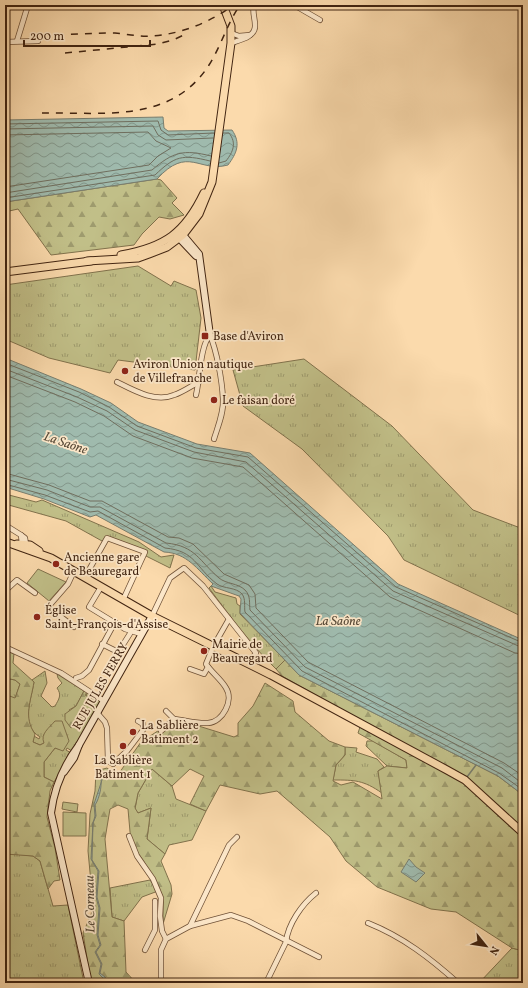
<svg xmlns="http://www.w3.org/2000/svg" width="528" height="988" viewBox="0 0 528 988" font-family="Vollkorn,serif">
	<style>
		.grass { fill: url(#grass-tufts); stroke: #81724c }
		.forest { fill: url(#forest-firs); stroke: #81724c }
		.green { fill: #c1bf88; stroke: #81724c }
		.water { fill: url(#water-waves); stroke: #797e6f }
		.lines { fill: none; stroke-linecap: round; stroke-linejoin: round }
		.shore { stroke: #706f5f; stroke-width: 1 }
		.stream { stroke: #797e6f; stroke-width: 1.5 }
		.street-casing { stroke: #705238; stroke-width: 6 }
		.secondary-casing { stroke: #412411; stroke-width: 8 }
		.primary-casing { stroke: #412411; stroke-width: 9 }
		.street { stroke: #fce7c9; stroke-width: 4.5 }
		.secondary { stroke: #fce7c9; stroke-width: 6 }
		.primary { stroke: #fbdaac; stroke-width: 7 }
		.rail { stroke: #412411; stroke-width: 1.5; stroke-dasharray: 7 7; stroke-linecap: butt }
		.poi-dot { fill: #8f2418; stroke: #fce7c9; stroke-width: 1.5 }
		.labels { text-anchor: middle; stroke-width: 3.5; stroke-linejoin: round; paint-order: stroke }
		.poi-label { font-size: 12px; fill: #412411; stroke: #fce7c9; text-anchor: start }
		.street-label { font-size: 12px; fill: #412411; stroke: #fce7c9 }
		.water-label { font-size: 13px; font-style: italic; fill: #584a38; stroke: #fce7c9 }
	</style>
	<defs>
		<pattern id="grass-tufts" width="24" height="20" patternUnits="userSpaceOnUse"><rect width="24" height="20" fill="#c1bf88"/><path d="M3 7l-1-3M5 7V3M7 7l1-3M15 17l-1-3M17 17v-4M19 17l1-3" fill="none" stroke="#9e9b6e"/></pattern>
		<pattern id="forest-firs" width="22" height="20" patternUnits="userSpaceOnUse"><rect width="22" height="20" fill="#c1bf88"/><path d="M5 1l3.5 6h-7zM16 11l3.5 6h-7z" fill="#9e9b6e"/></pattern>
		<pattern id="water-waves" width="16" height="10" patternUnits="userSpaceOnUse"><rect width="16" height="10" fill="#9fbaad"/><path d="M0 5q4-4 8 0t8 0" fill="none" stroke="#83978b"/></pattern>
	</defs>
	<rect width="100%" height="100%" fill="#fbdaac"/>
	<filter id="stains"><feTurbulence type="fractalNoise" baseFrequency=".005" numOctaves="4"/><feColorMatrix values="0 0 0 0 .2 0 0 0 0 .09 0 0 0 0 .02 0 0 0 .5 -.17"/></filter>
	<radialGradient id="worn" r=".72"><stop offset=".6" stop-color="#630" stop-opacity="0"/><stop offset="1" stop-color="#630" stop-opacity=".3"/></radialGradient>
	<g class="grass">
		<polygon points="138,266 171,286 174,281 196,290 201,318 195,370 118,360 110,373 49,358 5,339 5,285"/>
		<polygon points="304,359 392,426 473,510 523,529 523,617 404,560 388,536 302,449 243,406 233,370"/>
		<polygon points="5,494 36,502 42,500 139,542 161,557 174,555 170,568 144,555 145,553 107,538 102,541 66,521 5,504"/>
		<path d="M211,586L215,592L236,598L237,604L240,606V614L285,660L276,669C251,645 230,616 209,588Z"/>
		<path d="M45,671L47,683L41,696L52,707L55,706C59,699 62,695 57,688L62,683L58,678L57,674L84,691L76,706L69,710L78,723L83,715L87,692L100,701L72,751L67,748L66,750L71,753L54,782L44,777V762L55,748L63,750L44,743L40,745L33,742L34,736L39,739L40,737C20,725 31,701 34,682L32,680Z"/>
		<polygon points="5,678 15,680 20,684 15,699 7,695 10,690 5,686"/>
		<polygon points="367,741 373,741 406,760 407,768 387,766 366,746"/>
		<path d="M345,747L357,748L356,752L377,759L384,767L378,771L382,793C363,780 355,780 333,780L336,765L345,755Z"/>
		<polygon points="152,769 172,786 176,799 206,811 192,840 169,845 165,854 147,839 151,808 138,813 135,809 138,793"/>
		<polygon points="5,853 33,856 40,861 53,906 68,905 84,983 5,983"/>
		<polygon points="150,880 158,891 142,897 124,921 112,917 110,888"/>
		<polygon points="512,948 523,951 523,977 518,983 479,983"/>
	</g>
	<g class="forest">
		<polygon points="157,179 161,180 177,198 172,203 184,215 170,219 159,217 142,234 134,245 51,255 18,209 5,212 5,202"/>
		<path d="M5,650L14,654L13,663L34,682C31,701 23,717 35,734L33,742L40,745L44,743C40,734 49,728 55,721H62L69,741L63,751L55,748L44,762V777L54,782L50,791L47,817L55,848L60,880L54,881L48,889L40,861L33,856L5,854V722L7,710L5,709V699L7,695L15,698L20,684L15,680L5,678Z"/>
		<polygon points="285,660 299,675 498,776 523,795 523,951 512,948 456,912 431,909 377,887 346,861 330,837 277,791 260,794 220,785 206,811 190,804 204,776 190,769 172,786 152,769 138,793 135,808 138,813 151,808 147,839 165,854 161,861 171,885 172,894 163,924 163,898 143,860 131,843 128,809 118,805 110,809 105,839 112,917 124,921 126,972 136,983 91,983 83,933 91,915 93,904 88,851 90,814 95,791 96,771 107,768 117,776 141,742 176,719 234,737 238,735 238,723 253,706 265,683 293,701 295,712 329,741 345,747 345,755 336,765 333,781 341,785 353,782 382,799 378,771 387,766 407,768 406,760 358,733 362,721 282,676 276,669"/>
		<path d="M84,691L87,692L85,695L92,699L95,704L91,705L86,702C82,713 82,721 71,728L65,720V714L76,706Z"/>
	</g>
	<g class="green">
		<polygon points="38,569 66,582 49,601 27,583"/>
		<polygon points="63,802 78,804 77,812 62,809"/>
		<polygon points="63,812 86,813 86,836 63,836"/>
	</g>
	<g class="water">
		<path d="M163,117L164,128L168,131L232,130C241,143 237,153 228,165C199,173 188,145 157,179L5,202V120Z"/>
		<path d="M5,358L81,389L111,403L138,422L197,444L250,453L398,584L523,640V795L498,776L299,675L240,613L241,599L239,596L211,586L213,584C197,569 187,553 164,552L96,515L90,517L44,499L5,487Z"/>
		<path d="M100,774C103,782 100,798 95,805L96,816L93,823L92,860L99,871L97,897L100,908L98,935L101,945L96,952L102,964L100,973L105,977L108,983L99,974L101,964L95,952L100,945L97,935L99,908L96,897L98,871L91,859L93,823L95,816L94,804L102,780Z"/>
		<polygon points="409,859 416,867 425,873 416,882 401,872"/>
	</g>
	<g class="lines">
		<g class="shore">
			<polyline points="5,124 158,121 161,130 168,135 214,133"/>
			<polyline points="5,129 153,126 158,135 166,140 213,138"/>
			<polyline points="5,135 148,132 156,141 171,148 158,156 149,165 5,187"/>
			<path d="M219,163L226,161C233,152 237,143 229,133H223"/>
			<path d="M5,193L152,170C173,152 183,149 211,156"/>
			<path d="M5,198L155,175C175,156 182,154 210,161"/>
			<polyline points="5,363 79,392 109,407 137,426 196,448 248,457 396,587 523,643"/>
			<polyline points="5,369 77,397 107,411 135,430 194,452 246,462 393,591 523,648"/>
			<polyline points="5,375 75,402 104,416 133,436 192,458 243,467 390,597 515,653 523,654"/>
			<polyline points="5,473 49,485 90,501 102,501 168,537 179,538 193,544 224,574 249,585 255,594 256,608 308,662 504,763 523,776"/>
			<path d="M5,479L47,490L90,507H100L166,543C196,546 199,561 219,578C226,584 238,583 245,590C251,596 249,603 250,610L305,667L502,768L523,784"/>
			<path d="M5,484L45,495L90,512L98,511L165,548C196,551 195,567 217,584C224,589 236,587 242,594C246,599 244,607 245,612L302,671L499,773L523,790"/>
		</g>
		<polyline class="stream" points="467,777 476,765"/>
		<defs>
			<g id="street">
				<polyline points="294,5 320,20"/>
				<polyline points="231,33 239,36 250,35"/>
				<polyline points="17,41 28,5"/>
				<polyline points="5,42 38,41"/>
				<path d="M231,43C240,40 256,37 255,25C255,18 252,12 254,5"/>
				<path d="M117,382C133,390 155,403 174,395C183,392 191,386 199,382"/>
				<path d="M196,395C200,379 200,346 210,335C217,352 222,380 223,399C224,412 218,426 214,439"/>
				<polyline points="5,525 21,535"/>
				<polyline points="22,544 21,535 25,538 26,544"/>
				<polyline points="85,577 107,538 145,552 123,600"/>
				<polyline points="101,587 89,607 125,629 141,634"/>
				<polyline points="5,591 17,580 35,593"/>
				<polyline points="152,616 170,578 184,568 203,586 256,653 249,663"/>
				<polyline points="74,627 48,607 68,584 74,571"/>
				<polyline points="102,644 116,651 119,651 131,632"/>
				<polyline points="5,647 61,673 104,701"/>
				<polyline points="190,669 204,674 208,667"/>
				<polyline points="76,678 82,676 89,670 115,622"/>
				<polyline points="166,711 174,719"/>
				<polyline points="98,714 105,722 107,728 108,761 113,764 127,751 143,730 143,724 138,721"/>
				<path d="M161,731L174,719C185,720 197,724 208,723C223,722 234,700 226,688C221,679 212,673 206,664L213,647L229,619"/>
				<polyline points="129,836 137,856 153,879 161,898 160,916 162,931 166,939"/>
				<path d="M368,923C403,937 430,958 458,983"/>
				<polyline points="190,926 229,845 237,837"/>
				<polyline points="145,950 155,930 155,901"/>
				<polyline points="161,983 161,950 166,939 190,926 231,915 248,921 319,957"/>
				<path d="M266,983L286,942C288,924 302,904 316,893"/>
			</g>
			<g id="secondary">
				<polyline points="183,235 199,254 210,335"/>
				<polyline points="179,238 196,256"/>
				<polyline points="79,745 152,616"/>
				<path d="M64,772L74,758L79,745C64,765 54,789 51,813L89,983"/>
			</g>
			<g id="primary">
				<path d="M121,255C165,247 185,233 204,193"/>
				<polyline points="87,261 138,258 149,254 167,247 183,235 199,214 212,182 231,43 231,26 223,5"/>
				<polyline points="5,272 91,261"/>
				<polyline points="9,543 51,558 152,616 271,675 447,770 465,780 523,833"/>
				<polyline points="17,544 30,545 39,551"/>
			</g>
		</defs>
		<use href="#street" class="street-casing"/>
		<use href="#secondary" class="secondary-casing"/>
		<use href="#primary" class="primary-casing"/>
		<use href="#street" class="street"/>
		<use href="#secondary" class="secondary"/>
		<use href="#primary" class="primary"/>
		<g class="rail">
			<path d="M57,35C76,34 95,33 115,33C127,34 139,37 151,36C178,35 212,22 233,5"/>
			<polyline points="65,53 158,44 173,40 188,33"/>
			<path d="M42,113C103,112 171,124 209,65C221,46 227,24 240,5"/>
		</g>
	</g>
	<g class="poi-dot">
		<rect x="201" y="332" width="8" height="8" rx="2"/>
		<circle cx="125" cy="371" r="4"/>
		<circle cx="214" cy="400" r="4"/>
		<circle cx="56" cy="564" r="4"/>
		<circle cx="37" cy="617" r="4"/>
		<circle cx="204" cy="651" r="4"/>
		<circle cx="133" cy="732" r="4"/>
		<circle cx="123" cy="746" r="4"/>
	</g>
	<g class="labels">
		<g class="poi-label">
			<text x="213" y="340">Base d'Aviron</text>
			<text x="133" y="368">Aviron Union nautique<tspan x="133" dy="14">de Villefranche</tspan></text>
			<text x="222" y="404">Le faisan doré</text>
			<text x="64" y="561">Ancienne gare<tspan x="64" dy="14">de Beauregard</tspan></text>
			<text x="45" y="614">Église<tspan x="45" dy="14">Saint-François-d'Assise</tspan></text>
			<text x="212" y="648">Mairie de<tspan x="212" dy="14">Beauregard</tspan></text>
			<text x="141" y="729">La Sablière<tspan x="141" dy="14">Batiment 2</tspan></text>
			<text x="123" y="764" text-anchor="middle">La Sablière<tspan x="123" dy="14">Batiment 1</tspan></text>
		</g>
		<g class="street-label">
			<text transform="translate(100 686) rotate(-60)" y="4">RUE JULES FERRY</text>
		</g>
		<g class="water-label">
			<text transform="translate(66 442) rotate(19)" y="5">La Saône</text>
			<text x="338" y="625">La Saône</text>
			<text transform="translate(89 904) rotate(-91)" y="5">Le Corneau</text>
		</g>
	</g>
	<rect width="528" height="988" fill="none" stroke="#fbdaac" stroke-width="20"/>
	<rect x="6" y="6" width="516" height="976" fill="none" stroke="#412411" stroke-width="2"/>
	<rect x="10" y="10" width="508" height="968" fill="none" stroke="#412411"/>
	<g transform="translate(486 946) rotate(120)" stroke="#fce7c9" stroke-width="3" paint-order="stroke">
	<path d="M0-3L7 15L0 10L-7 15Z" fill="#412411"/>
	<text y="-6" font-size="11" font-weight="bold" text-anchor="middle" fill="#412411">N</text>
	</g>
	<path d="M24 40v6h126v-6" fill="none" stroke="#412411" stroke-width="2"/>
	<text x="30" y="40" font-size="12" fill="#412411" stroke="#fce7c9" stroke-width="3" paint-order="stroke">200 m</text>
	<rect width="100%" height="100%" filter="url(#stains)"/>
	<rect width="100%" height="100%" fill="url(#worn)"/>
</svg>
